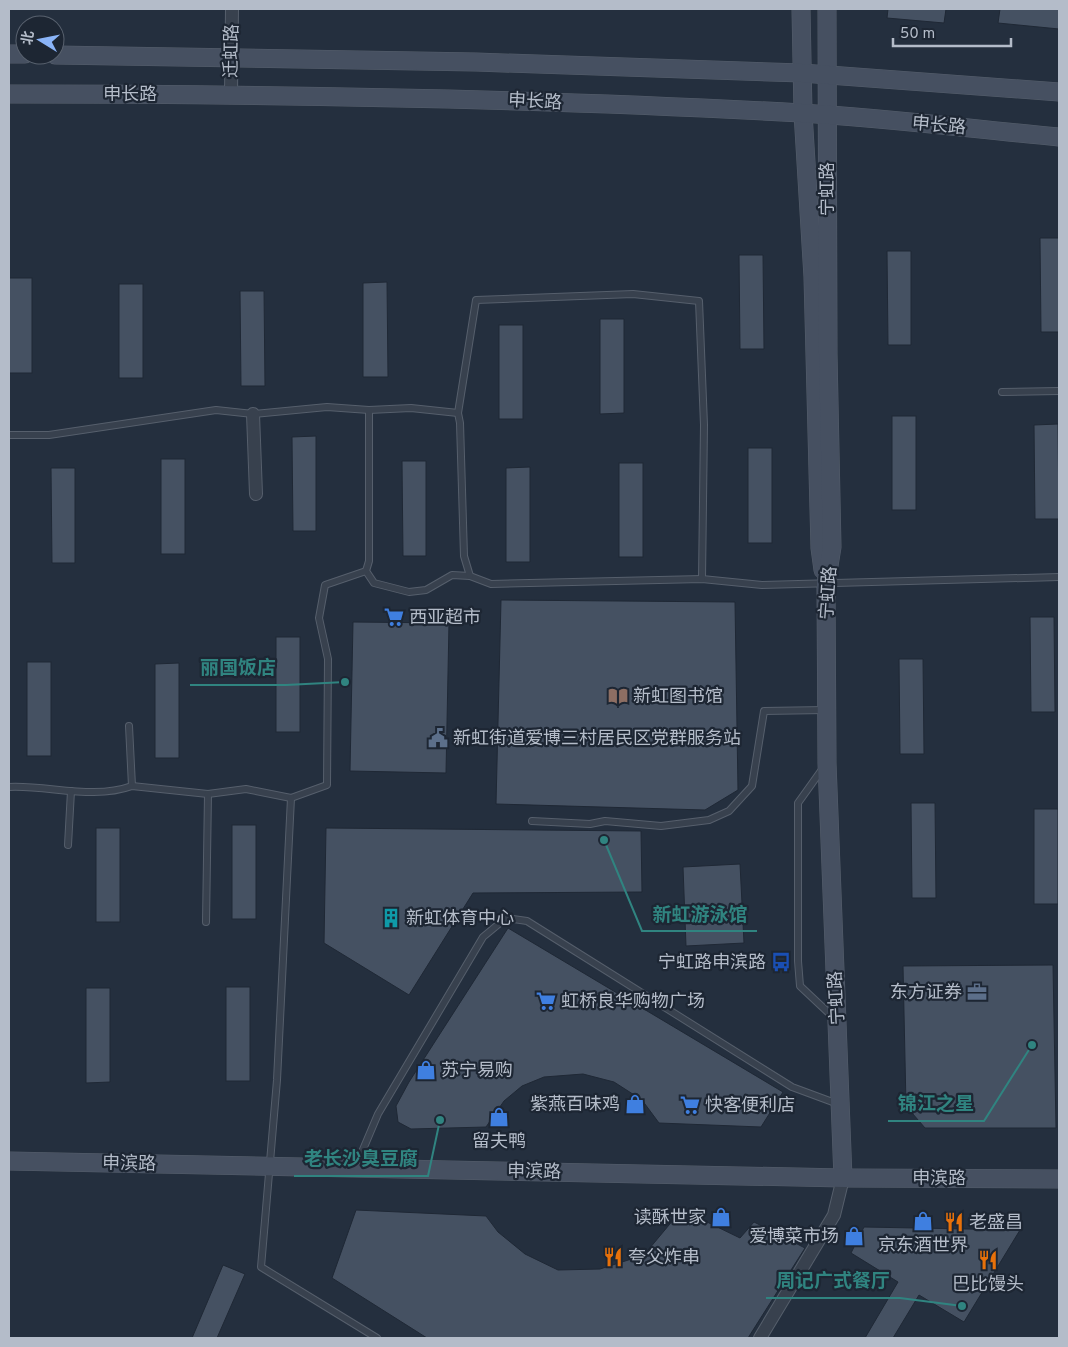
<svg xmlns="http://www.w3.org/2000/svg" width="1068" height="1347" viewBox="0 0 1068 1347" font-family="Overpass,'Noto Sans SC',sans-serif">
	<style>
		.building { fill: #455162; stroke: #1f2835 }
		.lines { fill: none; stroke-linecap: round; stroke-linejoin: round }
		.service-casing { stroke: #565f6c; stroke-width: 8 }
		.minor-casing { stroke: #565f6c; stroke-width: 14 }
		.secondary-casing { stroke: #565f6c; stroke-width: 19 }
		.service { stroke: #38414e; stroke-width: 6 }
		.minor { stroke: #38414e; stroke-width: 12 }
		.secondary { stroke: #465061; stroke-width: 18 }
		.labels { text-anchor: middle; stroke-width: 4.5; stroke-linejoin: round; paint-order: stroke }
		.street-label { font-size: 18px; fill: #b4bcc9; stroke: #1d2633 }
		.poi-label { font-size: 18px; fill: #b4bcc9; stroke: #1d2633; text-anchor: start }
		.leader { fill: none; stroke: #308480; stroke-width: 2 }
		.callout-dot { fill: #308480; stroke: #1d2633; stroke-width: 2 }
		.callout-label { font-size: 19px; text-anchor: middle; font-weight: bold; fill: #308480; stroke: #1d2633; stroke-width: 4.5; stroke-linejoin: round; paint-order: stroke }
	</style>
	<rect width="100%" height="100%" fill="#242f3e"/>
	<g class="building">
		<polygon points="888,9 946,9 944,23 887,18"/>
		<polygon points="1000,9 1059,9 1059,29 998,23"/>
		<polygon points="1040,238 1059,238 1059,332 1041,332"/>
		<polygon points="887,251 911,251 911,345 888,345"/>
		<polygon points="739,255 763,255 764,349 740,349"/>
		<rect x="9" y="278" width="23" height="95"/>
		<polygon points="387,282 388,377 363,377 363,283"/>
		<rect x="119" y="284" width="24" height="94"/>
		<polygon points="240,291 264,291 265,386 241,386"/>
		<polygon points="600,319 624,319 624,413 600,414"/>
		<rect x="499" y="325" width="24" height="94"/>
		<rect x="892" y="416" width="24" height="94"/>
		<polygon points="1058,424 1059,519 1035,519 1034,425"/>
		<polygon points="316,436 316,531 293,531 292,437"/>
		<rect x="748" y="448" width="24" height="95"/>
		<rect x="161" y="459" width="24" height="95"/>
		<polygon points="402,461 426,461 426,556 403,556"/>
		<rect x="619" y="463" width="24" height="94"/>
		<polygon points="530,467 530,562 506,562 506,468"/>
		<polygon points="51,468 75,468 75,563 52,563"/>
		<polygon points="501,600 735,602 738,790 705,810 496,804"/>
		<polygon points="1030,617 1054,617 1055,712 1031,712"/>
		<polygon points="353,622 449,623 446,773 350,771"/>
		<rect x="276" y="637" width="24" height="95"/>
		<polygon points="899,659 923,659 924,754 900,754"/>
		<rect x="27" y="662" width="24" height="94"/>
		<polygon points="179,663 179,758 155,758 155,664"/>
		<polygon points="911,803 935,803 936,898 912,898"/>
		<rect x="1034" y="809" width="24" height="95"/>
		<rect x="232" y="825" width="24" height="94"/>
		<rect x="96" y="828" width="24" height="94"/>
		<polygon points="326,828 641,831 642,892 473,893 409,995 324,943"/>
		<polygon points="740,864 744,943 686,946 683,867"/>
		<polygon points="508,928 783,1092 761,1127 659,1123 642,1100 614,1082 583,1074 544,1077 522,1086 504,1101 486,1127 411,1129 398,1122 396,1106 409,1082"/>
		<polygon points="1053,965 1056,1128 925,1128 906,1106 903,966"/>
		<rect x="226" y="987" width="24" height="94"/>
		<polygon points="86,988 110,988 110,1082 86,1083"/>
		<polygon points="356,1210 486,1216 498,1232 525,1254 558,1270 600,1269 644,1255 674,1219 703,1220 740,1238 754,1222 805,1248 748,1338 427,1338 332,1278"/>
		<polygon points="864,1227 1020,1230 964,1322 919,1295 893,1338 865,1338 898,1282 851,1253"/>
		<polygon points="223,1265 245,1274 217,1338 192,1338"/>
	</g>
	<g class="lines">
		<defs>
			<g id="service">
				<polyline points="1002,392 1059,391"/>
				<polyline points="369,410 369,561 366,571 374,583 409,592 426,590 452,575 470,576 491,584 702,579 762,585 1059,577"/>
				<polyline points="9,435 49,435 216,410 253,414 327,407 369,410 411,408 458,413"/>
				<polyline points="470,576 464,556 460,423 458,413 476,300 633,294 699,301 704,425 702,579"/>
				<polyline points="129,726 132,786"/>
				<polyline points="823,768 798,803 798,961 800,986 834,1018"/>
				<path d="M9,787C49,785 93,800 132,786L208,794L246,789L291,798L327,785L328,659L319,618L325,585L366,571"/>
				<polyline points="291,798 277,1080 261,1267 377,1338"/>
				<polyline points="532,821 590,824 605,821 661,826 709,820 729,811 752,786 764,711 825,710"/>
				<polyline points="68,845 71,791"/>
				<polyline points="206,922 208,794"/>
				<polyline points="356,1166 378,1114 483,937 506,918 527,921 792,1087 838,1104"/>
			</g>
			<g id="minor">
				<polyline points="231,94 232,9"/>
				<polyline points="253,414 256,494"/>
				<polyline points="760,1338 834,1215 843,1178"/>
			</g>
			<g id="secondary">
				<polyline points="801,9 803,113 813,277 820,548 823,570"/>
				<polyline points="827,9 828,354 832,547 826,584 827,763 843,1178"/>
				<polyline points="9,54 25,54"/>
				<polyline points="55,55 476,62 802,73 1059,92"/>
				<path d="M9,94C273,94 537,98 801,113C887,118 973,129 1059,137"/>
				<polyline points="9,1161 843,1178 1059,1179"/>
			</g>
		</defs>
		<use href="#service" class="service-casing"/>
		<use href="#minor" class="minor-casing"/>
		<use href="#secondary" class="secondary-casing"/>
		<use href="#service" class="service"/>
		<use href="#minor" class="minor"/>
		<use href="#secondary" class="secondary"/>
	</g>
	<defs>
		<symbol id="supermarket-bare" viewBox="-9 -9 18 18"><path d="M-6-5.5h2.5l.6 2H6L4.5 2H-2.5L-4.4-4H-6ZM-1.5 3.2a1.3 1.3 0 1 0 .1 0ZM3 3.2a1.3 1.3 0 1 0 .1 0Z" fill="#3f7fe0" stroke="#1d2633" stroke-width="2.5" paint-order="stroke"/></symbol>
		<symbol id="library-bare" viewBox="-9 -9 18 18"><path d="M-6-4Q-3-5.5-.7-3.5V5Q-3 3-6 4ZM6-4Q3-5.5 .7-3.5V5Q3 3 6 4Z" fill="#8d6e63" stroke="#1d2633" stroke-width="2.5" paint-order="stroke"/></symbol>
		<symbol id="civic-bare" viewBox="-9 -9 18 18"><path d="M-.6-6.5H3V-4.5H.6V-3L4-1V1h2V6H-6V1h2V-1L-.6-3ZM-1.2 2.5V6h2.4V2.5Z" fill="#5c6f8a" stroke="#1d2633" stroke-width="2.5" paint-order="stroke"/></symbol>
		<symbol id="building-bare" viewBox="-9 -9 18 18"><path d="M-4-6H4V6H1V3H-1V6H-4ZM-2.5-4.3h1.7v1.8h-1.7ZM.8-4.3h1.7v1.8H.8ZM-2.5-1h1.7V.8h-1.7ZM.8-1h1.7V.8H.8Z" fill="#0f9aa8" stroke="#1d2633" stroke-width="2.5" paint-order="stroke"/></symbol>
		<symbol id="bus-bare" viewBox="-9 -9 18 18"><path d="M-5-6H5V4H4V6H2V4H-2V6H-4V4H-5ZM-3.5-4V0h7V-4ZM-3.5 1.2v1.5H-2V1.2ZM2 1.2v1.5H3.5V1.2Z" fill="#1a4fb4" stroke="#1d2633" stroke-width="2.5" paint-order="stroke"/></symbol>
		<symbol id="office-bare" viewBox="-9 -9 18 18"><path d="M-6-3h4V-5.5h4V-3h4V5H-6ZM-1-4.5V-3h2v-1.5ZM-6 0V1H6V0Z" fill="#5c6f8a" stroke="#1d2633" stroke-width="2.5" paint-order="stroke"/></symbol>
		<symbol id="shop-bare" viewBox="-9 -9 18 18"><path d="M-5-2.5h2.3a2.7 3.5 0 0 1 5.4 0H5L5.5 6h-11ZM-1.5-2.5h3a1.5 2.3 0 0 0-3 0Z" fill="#3f7fe0" stroke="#1d2633" stroke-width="2.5" paint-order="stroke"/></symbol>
		<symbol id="restaurant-bare" viewBox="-9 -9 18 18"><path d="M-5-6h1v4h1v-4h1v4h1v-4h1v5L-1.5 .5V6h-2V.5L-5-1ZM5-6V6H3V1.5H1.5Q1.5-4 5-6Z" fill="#e8710a" stroke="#1d2633" stroke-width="2.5" paint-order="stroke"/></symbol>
	</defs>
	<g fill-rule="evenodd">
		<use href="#supermarket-bare" x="380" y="603" width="28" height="28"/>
		<use href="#library-bare" x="604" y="682" width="28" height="28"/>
		<use href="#civic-bare" x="424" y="724" width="28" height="28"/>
		<use href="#building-bare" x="377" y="904" width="28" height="28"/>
		<use href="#bus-bare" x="767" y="948" width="28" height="28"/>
		<use href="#office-bare" x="963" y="978" width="28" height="28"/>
		<use href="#supermarket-bare" x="532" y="987" width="28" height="28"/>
		<use href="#shop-bare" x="412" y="1056" width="28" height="28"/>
		<use href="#shop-bare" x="621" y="1090" width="28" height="28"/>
		<use href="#supermarket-bare" x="676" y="1091" width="28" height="28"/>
		<use href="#shop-bare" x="485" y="1103" width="28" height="28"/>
		<use href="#shop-bare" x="707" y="1203" width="28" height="28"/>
		<use href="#shop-bare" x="909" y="1207" width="28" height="28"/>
		<use href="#restaurant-bare" x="940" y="1208" width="28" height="28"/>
		<use href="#shop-bare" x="840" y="1222" width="28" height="28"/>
		<use href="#restaurant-bare" x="599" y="1243" width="28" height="28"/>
		<use href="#restaurant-bare" x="974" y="1246" width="28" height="28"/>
	</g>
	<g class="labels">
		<g class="street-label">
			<text transform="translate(231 51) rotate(-89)" y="6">迁虹路</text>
			<text x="130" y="100">申长路</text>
			<text transform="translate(535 101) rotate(3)" y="6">申长路</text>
			<text transform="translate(939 125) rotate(5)" y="6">申长路</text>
			<text transform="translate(827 189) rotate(-90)" y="6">宁虹路</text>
			<text transform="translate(828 593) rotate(-86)" y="6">宁虹路</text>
			<text transform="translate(836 998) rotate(-93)" y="6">宁虹路</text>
			<text transform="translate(129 1163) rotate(1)" y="6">申滨路</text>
			<text transform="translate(534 1171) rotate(1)" y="6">申滨路</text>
			<text x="939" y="1184">申滨路</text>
		</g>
		<g class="poi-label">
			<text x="409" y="623">西亚超市</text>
			<text x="633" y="702">新虹图书馆</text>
			<text x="453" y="744">新虹街道爱博三村居民区党群服务站</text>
			<text x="406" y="924">新虹体育中心</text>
			<text x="766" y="968" text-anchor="end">宁虹路申滨路</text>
			<text x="962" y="998" text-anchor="end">东方证券</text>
			<text x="561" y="1007">虹桥良华购物广场</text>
			<text x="441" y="1076">苏宁易购</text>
			<text x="620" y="1110" text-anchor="end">紫燕百味鸡</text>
			<text x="705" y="1111">快客便利店</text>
			<text x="499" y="1147" text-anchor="middle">留夫鸭</text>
			<text x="706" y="1223" text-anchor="end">读酥世家</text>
			<text x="969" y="1228">老盛昌</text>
			<text x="839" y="1242" text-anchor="end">爱博菜市场</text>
			<text x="923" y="1251" text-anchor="middle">京东酒世界</text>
			<text x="628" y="1263">夸父炸串</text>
			<text x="988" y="1290" text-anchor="middle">巴比馒头</text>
		</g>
	</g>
	<path class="leader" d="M345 682L286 685H190M604 840L642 931H757M1032 1045L984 1121H888M440 1120L428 1176H294M962 1306L900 1298H766"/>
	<g class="callout-dot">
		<circle cx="345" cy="682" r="5"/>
		<circle cx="604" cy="840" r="5"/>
		<circle cx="1032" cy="1045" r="5"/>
		<circle cx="440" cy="1120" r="5"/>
		<circle cx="962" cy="1306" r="5"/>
	</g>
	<g class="callout-label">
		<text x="238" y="674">丽国饭店</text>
		<text x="700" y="921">新虹游泳馆</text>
		<text x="936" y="1110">锦江之星</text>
		<text x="361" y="1165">老长沙臭豆腐</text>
		<text x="833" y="1287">周记广式餐厅</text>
	</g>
	<rect width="1068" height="1347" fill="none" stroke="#b4bcc9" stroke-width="20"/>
	<g transform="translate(40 40) rotate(280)"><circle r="24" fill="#1d2633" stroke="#59626f"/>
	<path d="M0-4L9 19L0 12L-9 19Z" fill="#8ab4f8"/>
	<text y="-8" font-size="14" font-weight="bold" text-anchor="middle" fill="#b4bcc9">北</text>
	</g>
	<path d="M893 38v8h118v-8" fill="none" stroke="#b4bcc9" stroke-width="2.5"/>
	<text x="900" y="38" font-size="15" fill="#b4bcc9" stroke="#1d2633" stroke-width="4" paint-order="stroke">50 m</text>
</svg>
